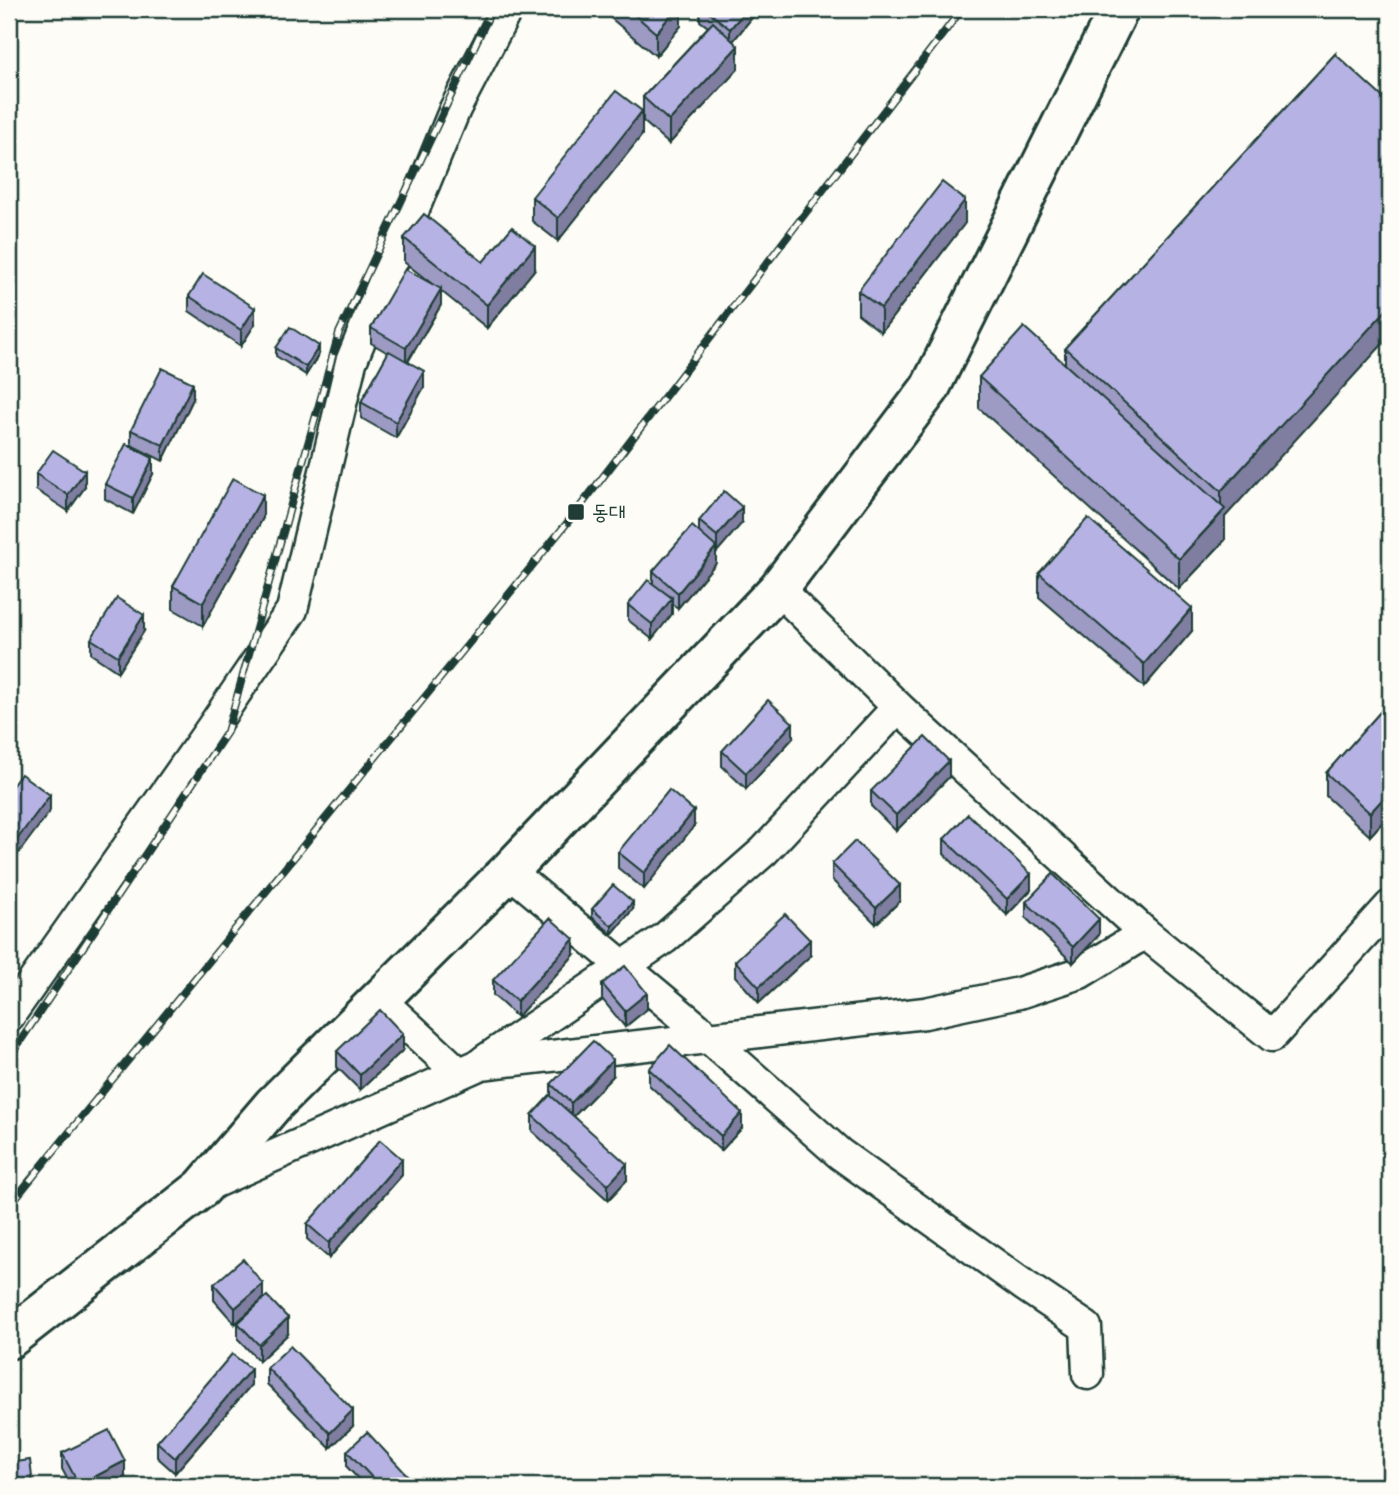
<svg xmlns="http://www.w3.org/2000/svg" width="1399" height="1495" viewBox="0 0 1399 1495" font-family="Delius,'Poor Story',sans-serif">
	<style>
		.lines { fill: none; stroke-linecap: round; stroke-linejoin: round }
		.street-casing { stroke: #1f3d34; stroke-width: 35 }
		.secondary-casing { stroke: #1f3d34; stroke-width: 44 }
		.street { stroke: #fdfcf7; stroke-width: 30 }
		.secondary { stroke: #fdfcf7; stroke-width: 38 }
		.rail-casing { stroke: #1f3d34; stroke-width: 8 }
		.rail { stroke: #fdfcf7; stroke-width: 5; stroke-dasharray: 16; stroke-linecap: butt }
		.wall { fill: #9d9ac4; stroke: #1f3d34; stroke-width: 2 }
		.shaded-wall { fill: #7f7da0; stroke: #1f3d34; stroke-width: 2 }
		.building { fill: #b6b3e4; stroke: #1f3d34; stroke-width: 2 }
		.poi-dot { fill: #1f3d34; stroke: #fdfcf7; stroke-width: 2.5 }
		.labels { text-anchor: middle; stroke-width: 5; stroke-linejoin: round; paint-order: stroke }
		.poi-label { font-size: 21px; fill: #1f3d34; stroke: #fdfcf7; text-anchor: start }
	</style>
	<rect width="100%" height="100%" fill="#fdfcf7"/>
	<filter id="ink" filterUnits="userSpaceOnUse"><feTurbulence type="fractalNoise" baseFrequency=".0143" numOctaves="2"/><feDisplacementMap in="SourceGraphic" scale="14" xChannelSelector="R" yChannelSelector="G"/><feConvolveMatrix kernelMatrix="1 2 1 2 8 2 1 2 1" color-interpolation-filters="sRGB"/></filter>
	<g filter="url(#ink)">
		<g class="lines">
			<defs>
				<g id="street">
					<polyline points="778,589 898,707 1145,933 1272,1036 1390,906"/>
					<polyline points="509,871 709,1038 840,1154 1025,1286 1086,1327 1088,1374"/>
					<polyline points="380,1000 459,1073"/>
					<polyline points="9,1016 213,726 292,610 351,362 455,109 507,9"/>
					<polyline points="484,1061 665,938 764,851 898,707"/>
					<polyline points="206,1186 481,1064 925,1013 1019,993 1080,973 1145,933"/>
				</g>
				<polyline id="secondary" points="9,1339 202,1188 273,1105 509,871 778,589 930,388 1119,9"/>
			</defs>
			<use href="#street" class="street-casing"/>
			<use href="#secondary" class="secondary-casing"/>
			<use href="#street" class="street"/>
			<use href="#secondary" class="secondary"/>
			<defs>
				<g id="rail">
					<polyline points="9,1058 227,732 339,333 492,9"/>
					<polyline points="9,1206 576,512 962,9"/>
				</g>
			</defs>
			<use href="#rail" class="rail-casing"/>
			<use href="#rail" class="rail"/>
		</g>
		<g class="wall">
			<polygon points="600,9 681,9 681,26 656,56"/>
			<polygon points="700,9 759,9 733,41 738,69 669,144 643,121 643,97 708,27 700,21"/>
			<polygon points="1335,54 1225,517 1225,540 1179,589 979,408 979,377 1065,365 1065,348"/>
			<polygon points="642,135 558,241 532,221 532,197"/>
			<polygon points="965,223 881,332 858,314 858,291"/>
			<polygon points="404,238 483,262 535,269 487,328 441,291 441,305 408,362 424,387 396,438 361,418 361,402 388,353 371,343 371,328 432,284 404,262"/>
			<polygon points="189,296 255,324 241,346 189,311"/>
			<polygon points="276,348 319,354 306,375 276,356"/>
			<polygon points="193,399 163,461 131,445 131,430"/>
			<polygon points="36,474 85,487 68,511 36,490"/>
			<polygon points="153,474 133,514 105,499 105,484"/>
			<polygon points="263,518 203,626 173,609 173,586"/>
			<polygon points="699,521 742,523 716,552 716,563 678,608 672,604 672,614 652,639 628,620 628,605 653,583 653,571 699,532"/>
			<polygon points="1039,573 1192,631 1144,687 1039,597"/>
			<polygon points="144,631 118,672 91,654 91,639"/>
			<polygon points="1390,701 1390,814 1370,836 1326,796 1326,773"/>
			<polygon points="793,738 746,789 722,766 722,751"/>
			<polygon points="949,777 896,831 871,806 871,791"/>
			<polygon points="694,826 644,889 618,868 618,852"/>
			<polygon points="944,839 1031,890 1007,915 944,854"/>
			<polygon points="832,864 900,901 876,924 832,880"/>
			<polygon points="1026,902 1099,935 1073,963 1026,918"/>
			<polygon points="592,909 633,909 612,934 592,917"/>
			<polygon points="574,955 517,1017 493,995 493,980"/>
			<polygon points="810,956 759,1003 735,976 735,961"/>
			<polygon points="602,984 647,1009 625,1027 602,999"/>
			<polygon points="403,1050 360,1090 337,1067 337,1051"/>
			<polygon points="649,1069 742,1128 721,1151 649,1085"/>
			<polygon points="613,1076 574,1116 627,1180 608,1200 532,1131 532,1115 551,1095 551,1084"/>
			<polygon points="402,1175 329,1258 307,1239 307,1224"/>
			<polygon points="214,1284 263,1299 235,1324 214,1300"/>
			<polygon points="238,1323 288,1334 259,1361 238,1339"/>
			<polygon points="267,1368 353,1426 330,1448 267,1384"/>
			<polygon points="251,1385 175,1473 157,1457 157,1442"/>
			<polygon points="347,1451 409,1486 365,1486 347,1467"/>
			<polygon points="62,1453 125,1477 107,1486 71,1486 62,1469"/>
		</g>
		<g class="shaded-wall">
			<polygon points="676,9 681,9 681,26 656,56 656,33"/>
			<polygon points="747,9 759,9 730,45 730,29"/>
			<polygon points="738,46 738,69 669,144 669,121"/>
			<polygon points="642,111 642,135 558,241 558,218"/>
			<polygon points="965,200 965,223 881,332 881,308"/>
			<polygon points="535,246 535,269 487,328 487,305"/>
			<polygon points="441,289 441,305 406,364 406,348"/>
			<polygon points="1390,306 1390,336 1225,517 1225,540 1179,589 1179,559 1221,514 1221,491"/>
			<polygon points="255,308 255,324 241,346 241,330"/>
			<polygon points="319,346 319,354 306,375 306,367"/>
			<polygon points="424,371 424,387 396,438 396,422"/>
			<polygon points="193,383 193,399 163,461 163,445"/>
			<polygon points="153,458 153,474 133,514 133,498"/>
			<polygon points="85,471 85,487 68,511 68,495"/>
			<polygon points="263,495 263,518 203,626 203,603"/>
			<polygon points="742,507 742,523 717,552 717,536"/>
			<polygon points="716,547 716,563 678,608 678,593"/>
			<polygon points="672,598 672,614 652,639 652,624"/>
			<polygon points="1192,608 1192,631 1144,687 1144,664"/>
			<polygon points="144,615 144,631 118,672 118,656"/>
			<polygon points="793,723 793,738 746,789 746,773"/>
			<polygon points="949,761 949,777 896,831 896,815"/>
			<polygon points="1390,791 1390,814 1370,836 1370,813"/>
			<polygon points="50,795 50,811 9,866 9,850"/>
			<polygon points="694,811 694,826 644,889 644,873"/>
			<polygon points="1031,874 1031,890 1007,915 1007,899"/>
			<polygon points="900,885 900,901 876,924 876,908"/>
			<polygon points="633,902 633,909 612,934 612,926"/>
			<polygon points="1099,919 1099,935 1073,963 1073,947"/>
			<polygon points="574,939 574,955 517,1017 517,1001"/>
			<polygon points="810,940 810,956 759,1003 759,987"/>
			<polygon points="647,993 647,1009 625,1027 625,1011"/>
			<polygon points="403,1034 403,1050 360,1090 360,1075"/>
			<polygon points="613,1060 613,1076 571,1119 571,1103"/>
			<polygon points="742,1113 742,1128 721,1151 721,1136"/>
			<polygon points="402,1159 402,1175 329,1258 329,1243"/>
			<polygon points="627,1164 627,1180 608,1200 608,1185"/>
			<polygon points="263,1284 263,1299 235,1324 235,1308"/>
			<polygon points="288,1318 288,1334 259,1361 259,1345"/>
			<polygon points="251,1369 251,1385 175,1473 175,1458"/>
			<polygon points="353,1410 353,1426 330,1448 330,1433"/>
			<polygon points="125,1461 125,1477 107,1486 79,1486 79,1485"/>
			<polygon points="409,1477 409,1486 399,1486"/>
		</g>
		<g class="building">
			<polygon points="628,9 676,9 656,33"/>
			<polygon points="705,9 747,9 730,29"/>
			<polygon points="713,22 738,46 669,121 643,97"/>
			<polygon points="1335,54 1390,104 1390,306 1221,491 1065,348"/>
			<polygon points="616,91 642,111 558,218 532,197"/>
			<polygon points="942,182 965,200 881,308 858,291"/>
			<polygon points="424,214 483,262 512,227 535,246 487,305 404,238"/>
			<polygon points="405,269 441,289 406,348 371,328"/>
			<polygon points="203,274 255,308 241,330 189,296"/>
			<polygon points="290,327 319,346 306,367 276,348"/>
			<polygon points="1024,327 1225,509 1179,559 979,377"/>
			<polygon points="389,351 424,371 396,422 361,402"/>
			<polygon points="162,368 193,383 163,445 131,430"/>
			<polygon points="126,444 153,458 133,498 105,484"/>
			<polygon points="53,450 85,471 68,495 36,474"/>
			<polygon points="233,478 263,495 203,603 173,586"/>
			<polygon points="724,491 742,507 717,536 699,521"/>
			<polygon points="1088,518 1192,608 1144,664 1039,573"/>
			<polygon points="692,526 716,547 678,593 653,571"/>
			<polygon points="648,580 672,598 652,624 628,605"/>
			<polygon points="117,598 144,615 118,656 91,639"/>
			<polygon points="768,700 793,723 746,773 722,751"/>
			<polygon points="1390,701 1390,791 1370,813 1326,773"/>
			<polygon points="925,737 949,761 896,815 871,791"/>
			<polygon points="21,774 50,795 9,850 9,790"/>
			<polygon points="669,790 694,811 644,873 618,852"/>
			<polygon points="968,814 1031,874 1007,899 944,839"/>
			<polygon points="855,841 900,885 876,908 832,864"/>
			<polygon points="1053,874 1099,919 1073,947 1026,902"/>
			<polygon points="613,885 633,902 612,926 592,909"/>
			<polygon points="785,914 810,940 759,987 735,961"/>
			<polygon points="550,918 574,939 517,1001 493,980"/>
			<polygon points="625,966 647,993 625,1011 602,984"/>
			<polygon points="380,1010 403,1034 360,1075 337,1051"/>
			<polygon points="593,1041 613,1060 571,1103 551,1084"/>
			<polygon points="670,1045 742,1113 721,1136 649,1069"/>
			<polygon points="550,1095 627,1164 608,1185 532,1115"/>
			<polygon points="380,1140 402,1159 329,1243 307,1224"/>
			<polygon points="243,1259 263,1284 235,1308 214,1284"/>
			<polygon points="267,1296 288,1318 259,1345 238,1323"/>
			<polygon points="290,1346 353,1410 330,1433 267,1368"/>
			<polygon points="232,1354 251,1369 175,1458 157,1442"/>
			<polygon points="109,1430 125,1461 79,1485 62,1453"/>
			<polygon points="367,1432 409,1477 399,1486 380,1486 347,1451"/>
			<polygon points="30,1460 33,1486 9,1486 9,1463"/>
		</g>
	</g>
	<rect class="poi-dot" x="567" y="503" width="18" height="18" rx="3.5"/>
	<g class="labels">
		<g class="poi-label">
			<text x="592" y="519">동대</text>
		</g>
	</g>
	<rect width="1399" height="1495" fill="none" stroke="#fdfcf7" stroke-width="35"/>
	<rect x="18" y="18" width="1364" height="1460" fill="none" stroke="#1f3d34" stroke-width="2.5" filter="url(#ink)"/>
</svg>
